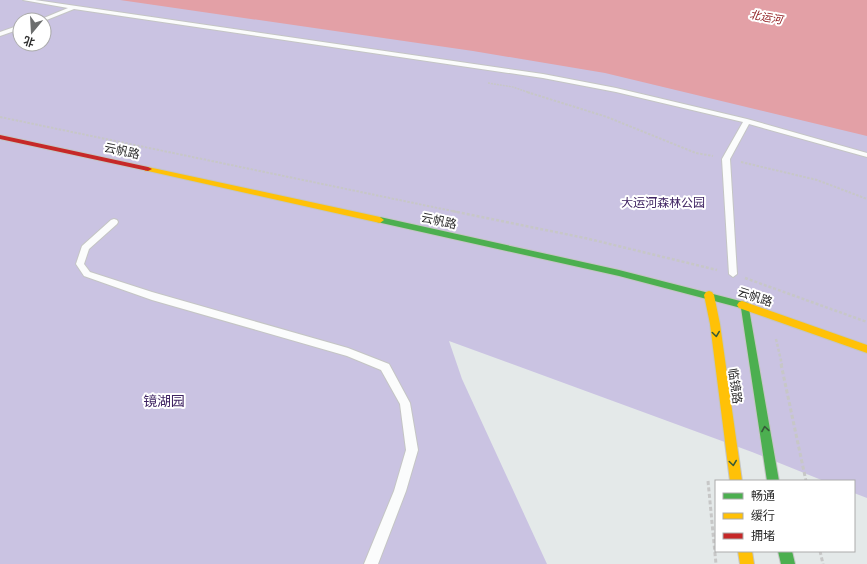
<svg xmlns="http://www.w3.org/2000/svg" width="867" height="564" viewBox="0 0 867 564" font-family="'Sofia Sans Condensed','Noto Sans SC',sans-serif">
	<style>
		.green { fill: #cac3e2; fill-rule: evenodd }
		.water { fill: #e3a0a6 }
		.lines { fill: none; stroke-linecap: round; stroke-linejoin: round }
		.lane-casing { stroke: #c4c5c4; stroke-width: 2 }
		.fast-casing { stroke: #c4c5c4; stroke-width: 2 }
		.slow-casing { stroke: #c4c5c4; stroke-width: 2 }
		.jam-casing { stroke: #c4c5c4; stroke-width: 2 }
		.path-far3 { stroke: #c7c7c7; stroke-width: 1.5; stroke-dasharray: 2 1; stroke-linecap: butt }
		.path-far2 { stroke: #c7c7c7; stroke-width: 2; stroke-dasharray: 2.5 1.5; stroke-linecap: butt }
		.path-far1 { stroke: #c7c7c7; stroke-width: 2.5; stroke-dasharray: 3 2; stroke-linecap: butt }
		.path { stroke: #c7c7c7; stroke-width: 3; stroke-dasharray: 4 2.5; stroke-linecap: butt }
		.lane { fill: #fbfcfc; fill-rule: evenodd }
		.fast { fill: #4caf50; fill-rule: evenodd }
		.slow { fill: #ffc107; fill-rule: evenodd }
		.jam { fill: #c62828; fill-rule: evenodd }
		.oneway { stroke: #375a39 }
		.labels { text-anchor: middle; stroke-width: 4; stroke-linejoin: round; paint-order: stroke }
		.far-water-label { font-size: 11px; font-style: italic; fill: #901d20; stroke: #fff }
		.street-label { font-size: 12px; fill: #2c2c2c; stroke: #fff }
		.park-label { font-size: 12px; fill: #3f2462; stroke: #fff }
		.near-park-label { font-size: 14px; fill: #3f2462; stroke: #fff }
	</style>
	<rect width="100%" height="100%" fill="#e4e9e9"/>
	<path class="green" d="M0,0H867V498L854,493V481H824L752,452L449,341L462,379L547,564H0ZM20,20H44V44H20Z"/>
	<polygon class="water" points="120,0 867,0 867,136 605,73 473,51"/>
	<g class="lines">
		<defs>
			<g id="lane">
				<polygon points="23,0 35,0 543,74 616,88 747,119 867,153 867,157 749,124 730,159 737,274 733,277 729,274 722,159 743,122 616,92 543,78 74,9 44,21 39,20 68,8"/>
				<polygon points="20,25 20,29 0,36 0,32"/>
				<polygon points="114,219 117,220 118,222 117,224 89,249 84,264 90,272 152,292 348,348 389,364 410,403 418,450 406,491 378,564 364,564 394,491 406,450 400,404 381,370 347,356 152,300 84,276 76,264 82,246 111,220"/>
			</g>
			<g id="fast">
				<polygon points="380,217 619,270 748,303 779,481 767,481 741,308 619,276 377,222 376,220 377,218"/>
				<polygon points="778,551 792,551 795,564 781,564"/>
			</g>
			<g id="slow">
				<polygon points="145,167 148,167 380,217 384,220 380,223 148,171 145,171"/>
				<polygon points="709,291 712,292 714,295 720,324 742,481 730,481 710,324 704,295 706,292"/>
				<polygon points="742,301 867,345 867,353 739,308 737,305 739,302"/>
				<polygon points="738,551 752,551 754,564 740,564"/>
			</g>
			<polygon id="jam" points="0,135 148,167 152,169 148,171 0,139"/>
		</defs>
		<use href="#lane" class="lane-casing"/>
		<use href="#fast" class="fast-casing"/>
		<use href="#slow" class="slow-casing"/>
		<use href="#jam" class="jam-casing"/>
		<polyline class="path-far3" points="488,83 513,87 530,93"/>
		<g class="path-far2">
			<polyline points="527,92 607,117 696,153 713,156"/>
			<polyline points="0,117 457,212"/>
			<polyline points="741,162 817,180 867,199"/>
		</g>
		<g class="path-far1">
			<polyline points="452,211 585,238 717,270"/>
			<polyline points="745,278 867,322"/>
			<polyline points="776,339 782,365"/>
		</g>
		<g class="path">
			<polyline points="781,364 806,481"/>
			<polyline points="708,481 716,564"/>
			<polyline points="820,551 823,564"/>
		</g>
		<use href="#lane" class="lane"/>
		<use href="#fast" class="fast"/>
		<use href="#slow" class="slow"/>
		<use href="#jam" class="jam"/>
	</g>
	<defs><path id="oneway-chevron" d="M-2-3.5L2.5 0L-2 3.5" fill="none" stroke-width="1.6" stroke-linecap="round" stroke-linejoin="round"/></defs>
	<g class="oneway">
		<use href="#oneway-chevron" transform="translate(716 334) rotate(82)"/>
		<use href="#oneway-chevron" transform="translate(765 429) rotate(-99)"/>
		<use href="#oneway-chevron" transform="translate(733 463) rotate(82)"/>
	</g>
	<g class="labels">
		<g class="far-water-label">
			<text transform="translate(766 17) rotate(10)" y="4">北运河</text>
		</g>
		<g class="street-label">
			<text transform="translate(122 151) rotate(12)" y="4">云帆路</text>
			<text transform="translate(439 221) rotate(12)" y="4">云帆路</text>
			<text transform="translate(755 297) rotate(18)" y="4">云帆路</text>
			<text transform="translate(735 386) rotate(82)" y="4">临镜路</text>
		</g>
		<g class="park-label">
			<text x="663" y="207">大运河森林公园</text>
		</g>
		<g class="near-park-label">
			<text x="164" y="406">镜湖园</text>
		</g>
	</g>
	<rect x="715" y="480" width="140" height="72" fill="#ffffff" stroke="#ababab"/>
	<rect x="723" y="493" width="20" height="6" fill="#4caf50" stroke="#ababab"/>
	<text x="751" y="500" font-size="12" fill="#2c2c2c">畅通</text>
	<rect x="723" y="513" width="20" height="6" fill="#ffc107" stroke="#ababab"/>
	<text x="751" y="520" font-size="12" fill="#2c2c2c">缓行</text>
	<rect x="723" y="533" width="20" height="6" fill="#c62828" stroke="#ababab"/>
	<text x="751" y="540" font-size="12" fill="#2c2c2c">拥堵</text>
	<g transform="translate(32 32) rotate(198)"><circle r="19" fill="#ffffff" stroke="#ababab"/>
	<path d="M0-3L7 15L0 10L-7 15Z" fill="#6c6e6e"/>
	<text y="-6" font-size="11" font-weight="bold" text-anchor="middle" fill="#2c2c2c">北</text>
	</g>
</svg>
